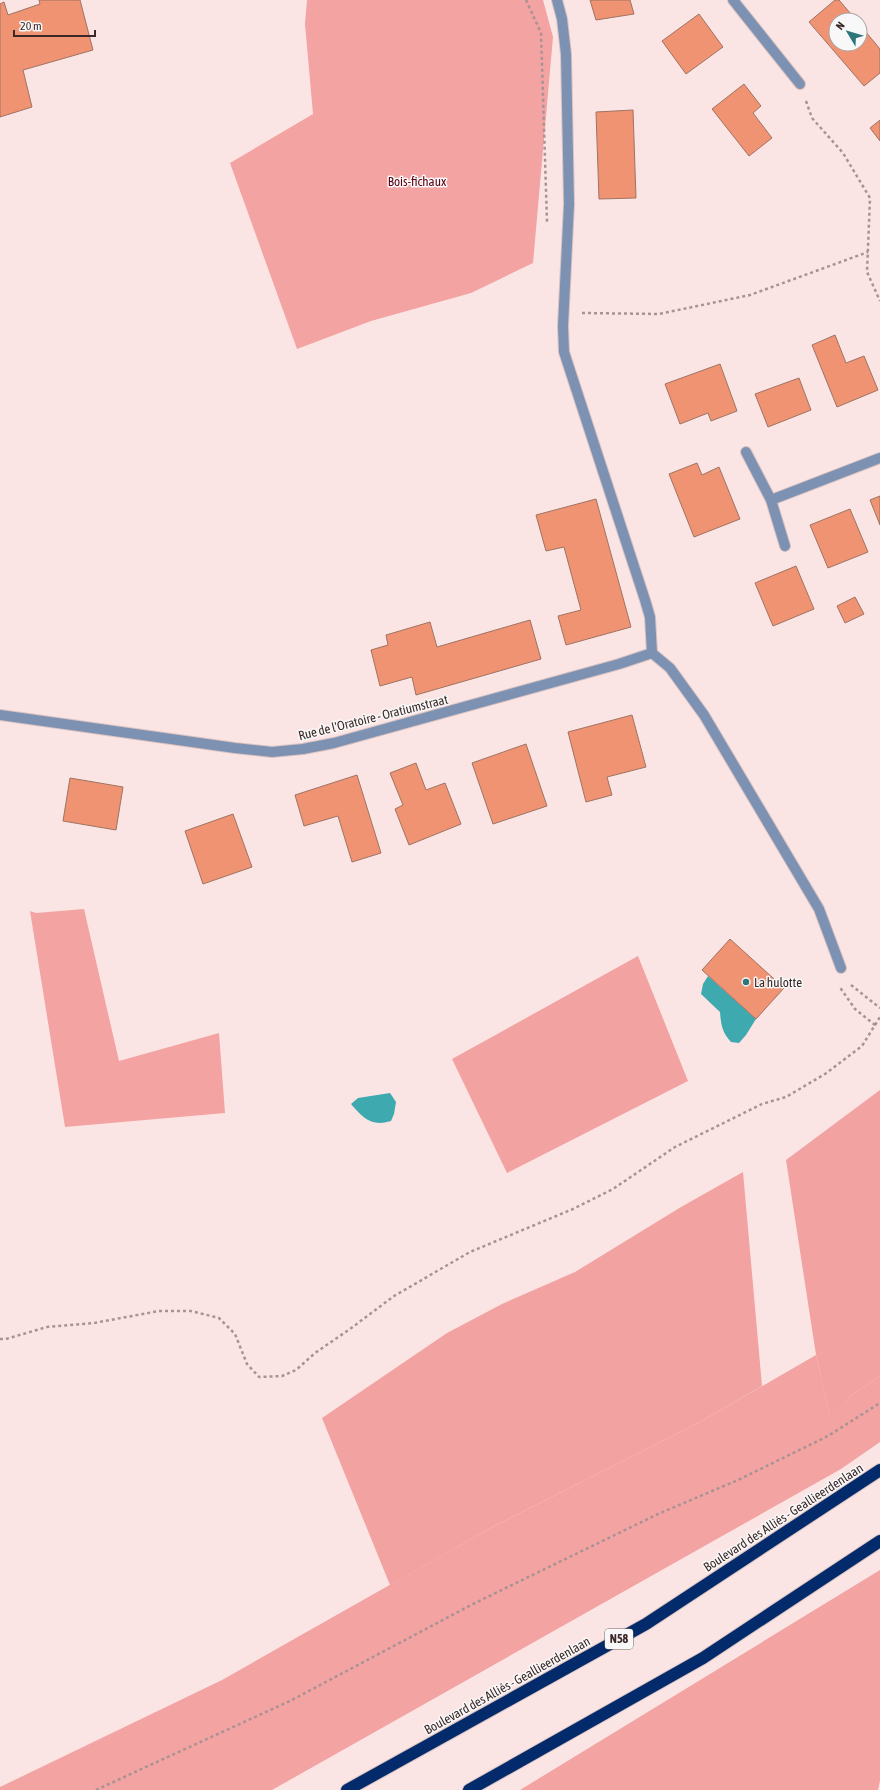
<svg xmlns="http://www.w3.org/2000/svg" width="880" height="1790" viewBox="0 0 880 1790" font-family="'Asap Condensed',sans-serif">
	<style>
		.green { fill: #f2a2a1 }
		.forest { fill: #f3a3a2 }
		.water { fill: #3ea9af }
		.building { fill: #ef9373; stroke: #9f7363 }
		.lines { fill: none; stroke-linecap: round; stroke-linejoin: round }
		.minor-casing { stroke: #d9c3c2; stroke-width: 12 }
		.highway-casing { stroke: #d9c3c2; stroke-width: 14 }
		.path { stroke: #a89392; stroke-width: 2.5; stroke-dasharray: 3 3; stroke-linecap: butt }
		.minor { stroke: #7d92b2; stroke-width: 10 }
		.highway { stroke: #032a6b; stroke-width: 12 }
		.poi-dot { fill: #2d777b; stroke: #f8f8f8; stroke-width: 1.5 }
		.labels { text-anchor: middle; stroke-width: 3; stroke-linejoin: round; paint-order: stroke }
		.shield { fill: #f8f8f8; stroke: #756666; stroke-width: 1 }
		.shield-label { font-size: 12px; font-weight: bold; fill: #3d2828 }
		.park-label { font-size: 13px; fill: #5d0213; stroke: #f8f8f8 }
		.street-label { font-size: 13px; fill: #3d2828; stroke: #f8f8f8 }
		.poi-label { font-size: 13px; fill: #3d2828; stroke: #f8f8f8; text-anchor: start }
	</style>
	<rect width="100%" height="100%" fill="#fbe5e4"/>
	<g class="green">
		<polygon points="638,956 688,1081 507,1173 452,1059"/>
		<polygon points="880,1090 880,1376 852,1395 830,1417 816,1355 786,1160"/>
		<polygon points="743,1172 762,1386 700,1422 492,1527 390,1585 322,1418 447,1333 502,1304 575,1272 681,1207"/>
	</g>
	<g class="forest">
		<polygon points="307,0 543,0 553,37 533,263 471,293 371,321 297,349 230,163 313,114 305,24"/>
		<polygon points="84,909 119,1061 219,1033 225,1113 65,1127 30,911 36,913"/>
		<polygon points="816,1355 830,1416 852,1395 880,1376 880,1442 841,1469 272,1790 0,1790 0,1787 222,1680 492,1527 700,1422"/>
		<polygon points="880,1570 880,1781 878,1790 520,1790"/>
	</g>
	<g class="water">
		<path d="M708,976L756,1019L746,1035L739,1043L731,1042C722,1032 721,1025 720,1012L701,994L703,984Z"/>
		<path d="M390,1093L396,1102L394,1114L391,1121C371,1127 363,1118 351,1104L358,1098Z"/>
	</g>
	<g class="building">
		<polygon points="39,0 80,0 93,50 23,70 32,107 0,117 0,4 4,2 8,15 40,4"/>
		<polygon points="590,0 630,0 634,14 596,20"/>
		<polygon points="835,0 839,0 856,20 836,20 836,44 860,44 860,25 880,49 880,73 864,86 809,22"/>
		<polygon points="699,14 723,47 686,74 662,41"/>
		<polygon points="744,84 761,106 753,113 772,138 749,156 712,109"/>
		<polygon points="633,110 636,198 599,199 596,112"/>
		<polygon points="880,120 880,141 870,128"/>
		<polygon points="835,335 846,363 864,356 878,390 837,407 812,345"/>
		<polygon points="720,364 737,411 711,421 708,413 680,424 665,384"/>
		<polygon points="799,378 811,410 768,427 755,394"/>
		<polygon points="697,463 702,475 719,467 740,519 694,537 669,474"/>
		<polygon points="880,496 880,525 870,500"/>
		<polygon points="596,499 631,627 566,645 558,616 581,610 564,547 546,551 536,515"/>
		<polygon points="850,509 868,552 828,568 810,525"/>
		<polygon points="796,566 814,609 773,626 755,583"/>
		<polygon points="855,597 864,614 845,623 837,606"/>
		<polygon points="530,620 541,659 416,695 412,677 380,686 371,650 388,645 386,635 430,622 437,647"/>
		<polygon points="632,715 646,767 607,777 612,795 586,802 568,732"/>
		<polygon points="526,744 547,806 493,824 472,763"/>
		<polygon points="416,763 426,790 445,783 461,824 409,845 395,809 403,805 390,773"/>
		<polygon points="357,775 381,853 352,862 338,816 304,826 295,795"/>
		<polygon points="70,778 123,787 116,830 63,821"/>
		<polygon points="233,814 252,867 203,884 185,831"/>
		<polygon points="730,939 784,988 756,1019 702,970"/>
	</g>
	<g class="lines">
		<defs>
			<g id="minor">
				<polyline points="557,0 562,19 566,54 569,204 563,326 564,352 645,600 650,617 652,653 670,668 704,715 819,909 841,968"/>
				<polyline points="733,0 800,84"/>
				<polyline points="746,452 771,500 785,546"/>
				<polyline points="771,500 880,458"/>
				<polyline points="0,715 235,748 272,752 303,749 334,743 619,664 652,653"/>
			</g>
			<g id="highway">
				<polyline points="347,1790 646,1624 880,1470"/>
				<polyline points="469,1790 703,1658 880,1541"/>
			</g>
		</defs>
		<use href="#minor" class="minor-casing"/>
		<use href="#highway" class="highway-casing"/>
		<g class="path">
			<polyline points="526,0 541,33 547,222"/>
			<polyline points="806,101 812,118 843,153 870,198 867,272 880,301"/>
			<polyline points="582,313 659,314 750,295 868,252"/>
			<polyline points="851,985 880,1008"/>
			<polyline points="875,1025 880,1017"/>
			<polyline points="0,1339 6,1339 47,1327 94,1323 159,1311 191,1311 219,1318 235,1334 247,1364 259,1377 282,1376 296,1370 315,1353 350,1329 394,1296 470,1252 573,1209 613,1189 675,1147 762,1104 786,1097 825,1074 862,1046 875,1025 855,1009 839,986"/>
			<polyline points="96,1790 290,1701 473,1604 658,1514 738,1480 828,1436 880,1403"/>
		</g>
		<use href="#minor" class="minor"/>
		<use href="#highway" class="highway"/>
	</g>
	<circle class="poi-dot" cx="746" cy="982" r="4"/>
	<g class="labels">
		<rect class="shield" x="605" y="1629" width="28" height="20" rx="3"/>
		<g class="shield-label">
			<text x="619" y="1643">N58</text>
		</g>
		<g class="park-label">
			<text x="417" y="186">Bois-fichaux</text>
		</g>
		<g class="street-label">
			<text transform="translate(373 717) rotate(-14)" y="5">Rue de l'Oratoire - Oratiumstraat</text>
			<text transform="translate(783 1517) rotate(-33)" y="5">Boulevard des Alliés - Geallieerdenlaan</text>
			<text transform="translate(507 1685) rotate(-29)" y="5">Boulevard des Alliés - Geallieerdenlaan</text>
		</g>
		<g class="poi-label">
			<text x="754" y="987">La hulotte</text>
		</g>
	</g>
	<g transform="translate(848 32) rotate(308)"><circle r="19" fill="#f8f8f8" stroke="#ada5a5"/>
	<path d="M0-3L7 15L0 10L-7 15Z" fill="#2d777b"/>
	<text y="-6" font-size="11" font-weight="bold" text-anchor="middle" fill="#3d2828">N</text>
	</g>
	<path d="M14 30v6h81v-6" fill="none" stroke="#3d2828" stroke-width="2"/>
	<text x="20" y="30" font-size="12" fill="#3d2828" stroke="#f8f8f8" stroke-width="3" paint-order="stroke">20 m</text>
</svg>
